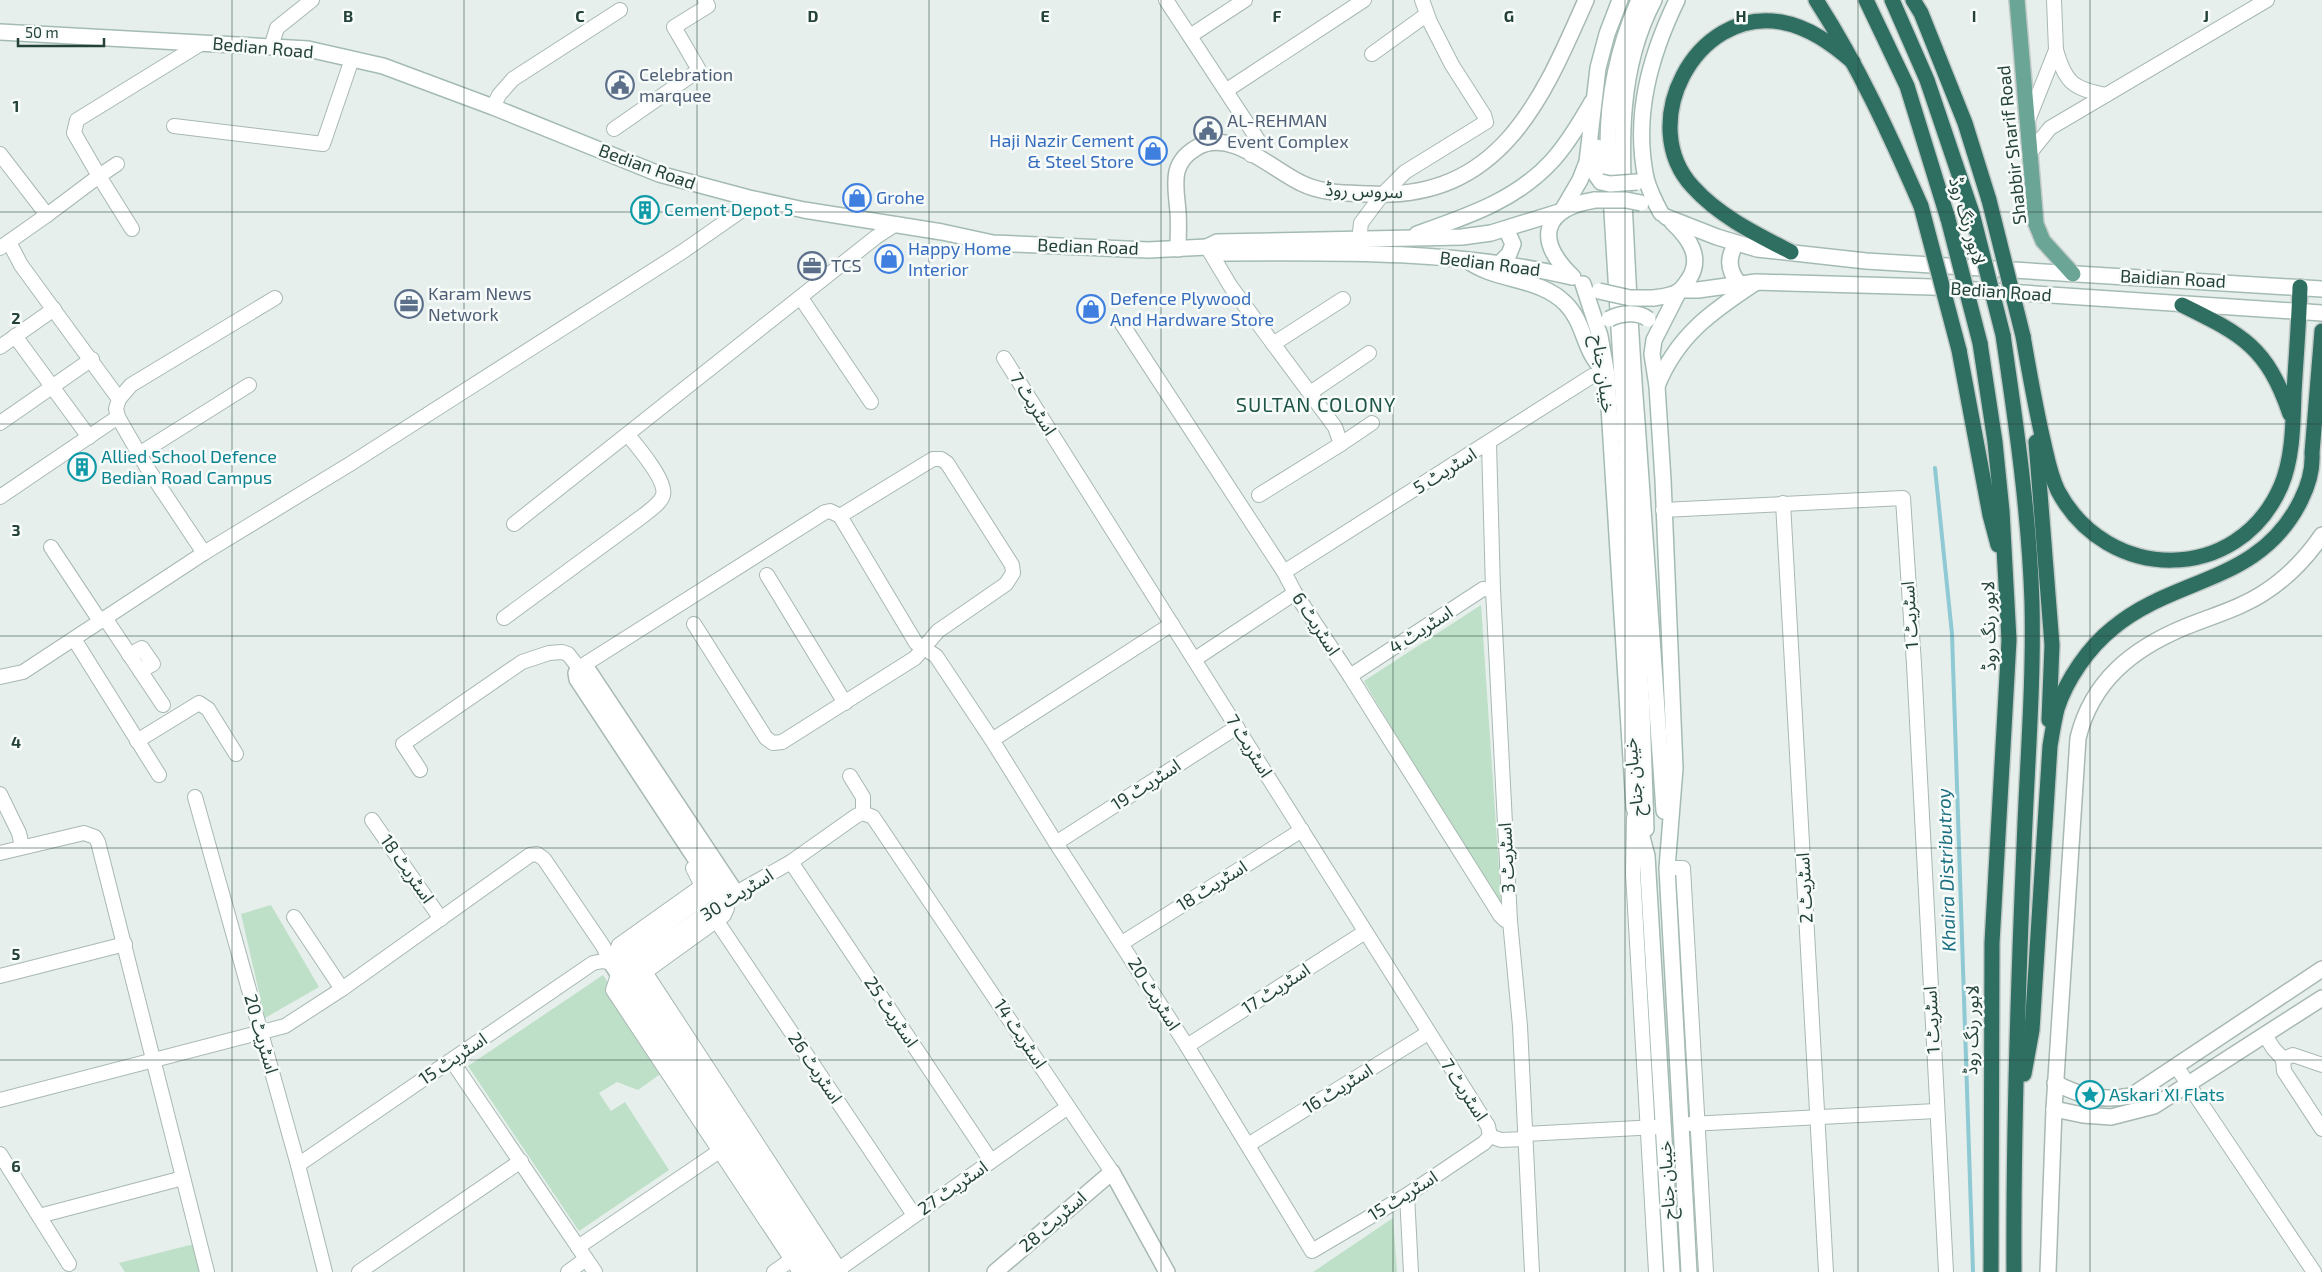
<svg xmlns="http://www.w3.org/2000/svg" width="2322" height="1272" viewBox="0 0 2322 1272" font-family="'Exo 2','Noto Sans Arabic',sans-serif">
	<style>
		.green { fill: #bfe0c8 }
		.lines { fill: none; stroke-linecap: round; stroke-linejoin: round }
		.stream { stroke: #8ec9d4; stroke-width: 4 }
		.minor-casing { stroke: #a8b8b2; stroke-width: 16 }
		.tertiary-casing { stroke: #a8b8b2; stroke-width: 18 }
		.secondary-casing { stroke: #a4bbb3; stroke-width: 18 }
		.primary-casing { stroke: #c2cac8; stroke-width: 18 }
		.motorway-casing { stroke: #c2cac8; stroke-width: 18 }
		.minor { stroke: #fff; stroke-width: 14 }
		.tertiary { stroke: #fff; stroke-width: 15 }
		.secondary { stroke: #fff; stroke-width: 15 }
		.primary { stroke: #6aa596; stroke-width: 15 }
		.motorway { stroke: #2f6f62; stroke-width: 15 }
		.secondary-bridge-casing { stroke: #a4bbb3; stroke-width: 18; stroke-linecap: butt }
		.motorway-bridge-casing { stroke: #c2cac8; stroke-width: 18; stroke-linecap: butt }
		.secondary-bridge { stroke: #fff; stroke-width: 15 }
		.motorway-bridge { stroke: #2f6f62; stroke-width: 15 }
		.grid { fill: none; stroke: #24423a; stroke-width: 1; stroke-opacity: 0.55 }
		.labels { text-anchor: middle; stroke-width: 5; stroke-linejoin: round; paint-order: stroke }
		.street-label { font-size: 18px; fill: #24423a; stroke: #f7fbf9 }
		.service-label { font-size: 18px; fill: #4e5e75; stroke: #f7fbf9; text-anchor: start }
		.shop-label { font-size: 18px; fill: #366cbe; stroke: #f7fbf9; text-anchor: start }
		.culture-label { font-size: 18px; fill: #0d838f; stroke: #f7fbf9; text-anchor: start }
		.water-label { font-size: 19px; font-style: italic; fill: #1c6f80; stroke: #f7fbf9 }
		.quarter-label { font-size: 20px; letter-spacing: 1px; fill: #1f5548; stroke: #f7fbf9 }
		.grid-label { font-size: 16px; text-anchor: middle; font-weight: bold; fill: #24423a; stroke: #f7fbf9; stroke-width: 5; stroke-linejoin: round; paint-order: stroke }
	</style>
	<rect width="100%" height="100%" fill="#e6efeb"/>
	<g class="green">
		<polygon points="1481,605 1502,914 1364,681"/>
		<polygon points="271,905 319,987 265,1018 241,914"/>
		<polygon points="603,975 666,1070 638,1090 617,1082 599,1093 611,1111 625,1102 669,1170 579,1231 468,1066"/>
		<polygon points="1393,1218 1397,1272 1313,1272"/>
		<polygon points="194,1244 201,1272 125,1272 119,1263"/>
	</g>
	<g class="lines">
		<polyline class="stream" points="1935,468 1952,634 1973,1272"/>
		<defs>
			<g id="minor">
				<polyline points="1166,0 1258,140 1251,155"/>
				<polyline points="1190,36 1245,0"/>
				<polyline points="271,47 277,28 312,0"/>
				<path d="M2056,50C2065,82 2073,89 2106,95"/>
				<polyline points="1372,54 1426,15"/>
				<polyline points="1227,90 1364,0"/>
				<polyline points="493,107 499,95 513,79 620,10"/>
				<polyline points="2027,123 2056,50 2054,0"/>
				<polyline points="174,126 323,144 352,59"/>
				<polyline points="614,129 699,70 674,27 708,6 705,0"/>
				<polyline points="2030,153 2050,128 2267,0"/>
				<polyline points="0,154 47,215 99,176 74,133 77,120 202,43"/>
				<polyline points="117,164 99,176 132,229"/>
				<polyline points="9,242 21,265 119,399 116,409 118,417 146,466 204,553"/>
				<polyline points="1207,247 1231,287 1335,427 1341,444 1259,495"/>
				<polyline points="0,248 47,215"/>
				<polyline points="1358,250 1361,223 1382,195 1405,172 1486,122 1484,115 1452,65 1430,22 1422,0"/>
				<polyline points="801,298 871,402"/>
				<polyline points="1122,324 1284,572 1295,593 1350,676 1500,915 1505,920 1510,921"/>
				<polyline points="15,336 89,437"/>
				<polyline points="1273,344 1343,299"/>
				<polyline points="0,347 54,309"/>
				<polyline points="1004,358 1488,1126 1490,1136"/>
				<polyline points="1310,393 1369,353"/>
				<polyline points="119,399 131,385 275,298"/>
				<polyline points="0,423 92,359"/>
				<polyline points="1489,443 1493,590 1510,921 1520,1026 1532,1272"/>
				<polyline points="1341,444 1372,423"/>
				<polyline points="139,454 249,385"/>
				<polyline points="0,497 118,417"/>
				<polyline points="1783,503 1826,1272"/>
				<polyline points="1663,510 1903,498 1914,664 1946,1272"/>
				<polyline points="514,524 876,237 896,224"/>
				<polyline points="51,547 100,621"/>
				<polyline points="1284,572 1592,376 1607,375"/>
				<polyline points="767,575 845,703"/>
				<polyline points="105,618 163,705"/>
				<path d="M504,618L644,515C650,510 661,503 663,495C667,481 637,446 628,435"/>
				<polyline points="694,624 766,738 773,743 782,742 915,658 938,631 1006,584 1013,573 1012,565 947,463 941,459 933,459 840,516"/>
				<polyline points="74,639 159,775"/>
				<polyline points="129,655 142,648 153,664 140,671"/>
				<polyline points="1195,659 1295,593"/>
				<polyline points="1350,676 1483,589 1493,590"/>
				<polyline points="0,677 23,672 204,553 350,464 682,252 745,208 749,198"/>
				<polyline points="992,740 1172,624"/>
				<polyline points="137,741 199,703 208,709 236,754"/>
				<polyline points="420,770 403,744 522,662 549,653 562,652 568,654 579,668 825,512 830,511 840,516 916,643 936,656 992,740 1056,843 1187,1046 1312,1251 1407,1195 1484,1143 1490,1136"/>
				<polyline points="850,776 863,797 863,813"/>
				<polyline points="0,794 19,833 22,847"/>
				<polyline points="195,797 298,1165 325,1272"/>
				<polyline points="1634,818 1633,873 1656,1272"/>
				<polyline points="372,820 441,919"/>
				<polyline points="1056,843 1237,727"/>
				<polyline points="0,853 84,833 95,837 98,842 207,1272"/>
				<polyline points="791,862 991,1161"/>
				<polyline points="693,868 702,886"/>
				<polyline points="1667,868 1683,868 1706,1272"/>
				<polyline points="736,893 791,862 856,816 863,813 873,817 1112,1172"/>
				<polyline points="294,917 342,989"/>
				<polyline points="716,920 914,1215"/>
				<polyline points="1122,943 1302,830"/>
				<polyline points="611,963 619,945 702,886 716,889"/>
				<polyline points="627,968 645,972 841,1272"/>
				<polyline points="645,972 724,915 727,908 724,902"/>
				<polyline points="618,975 613,990 800,1272"/>
				<polyline points="0,976 125,944"/>
				<polyline points="2265,1035 2273,1048 2283,1059 2293,1055 2322,1065"/>
				<polyline points="1187,1046 1365,932"/>
				<polyline points="2283,1059 2284,1071 2322,1129"/>
				<polyline points="452,1061 595,1272"/>
				<polyline points="2176,1066 2314,1272"/>
				<polyline points="0,1100 285,1026 342,989 530,855 537,854 544,859 603,946 611,963"/>
				<polyline points="1690,1124 1936,1111"/>
				<polyline points="1525,1134 1657,1127"/>
				<polyline points="1490,1136 1501,1140 1525,1139"/>
				<polyline points="1248,1145 1428,1033"/>
				<polyline points="0,1154 69,1264"/>
				<polyline points="298,1165 593,963 603,961 611,963"/>
				<polyline points="1407,1195 1411,1272"/>
				<polyline points="39,1216 183,1178"/>
				<polyline points="578,1247 727,1146"/>
				<polyline points="839,1269 1068,1107"/>
				<polyline points="359,1272 521,1161"/>
				<polyline points="568,1272 586,1259"/>
				<polyline points="774,1272 798,1255"/>
			</g>
			<g id="tertiary">
				<path d="M1178,249C1178,237 1179,224 1178,212C1176,186 1169,164 1196,148C1230,127 1271,169 1301,183C1323,194 1348,193 1371,194C1500,200 1542,100 1586,0"/>
				<polyline points="722,884 611,963 813,1272"/>
				<polyline points="622,960 829,1272"/>
				<polyline points="618,975 736,893 588,670 585,668 579,668 576,673 577,679 724,902"/>
				<path d="M2055,1083C2083,1097 2101,1101 2131,1096L2322,969"/>
				<polyline points="2054,1109 2083,1115 2111,1117 2154,1106 2322,998"/>
				<polyline points="995,1272 1112,1172 1167,1272"/>
				<path d="M2048,1272L2054,1109L2078,738C2092,681 2132,649 2185,627C2212,616 2241,608 2265,592C2288,577 2307,557 2322,535"/>
			</g>
			<g id="secondary">
				<path d="M1639,0C1618,47 1608,94 1608,145L1642,710L1646,829"/>
				<path d="M1654,0C1614,76 1622,158 1626,241C1629,302 1632,362 1637,422C1646,552 1656,682 1664,811"/>
				<path d="M0,32L308,49L383,66L493,107L659,174L749,198L804,210L942,232L993,243L1148,250L1207,247L1217,253C1336,252 1456,250 1572,277"/>
				<polyline points="1597,147 1596,175 1601,182"/>
				<polyline points="1563,209 1580,180 1587,162 1598,68 1607,34 1620,0"/>
				<path d="M1661,213C1655,202 1649,190 1646,178C1633,116 1650,56 1677,0"/>
				<polyline points="1666,217 1717,237 1757,249 1866,261 2322,289"/>
				<path d="M1417,234C1465,217 1515,201 1551,162C1567,145 1580,123 1592,102"/>
				<path d="M1736,244C1727,258 1728,271 1739,283"/>
				<polyline points="1207,247 1217,242 1462,237 1491,233 1559,212"/>
				<path d="M1468,261C1497,282 1540,277 1566,304C1580,318 1583,338 1592,355C1596,362 1601,368 1606,374"/>
				<polyline points="1501,262 1509,254 1513,244 1506,229"/>
				<path d="M1573,277C1535,241 1541,209 1595,200"/>
				<polyline points="1583,284 1600,336 1607,375 1634,807 1647,856 1672,1272"/>
				<polyline points="1681,290 1698,290 1756,282 1932,287 2322,313"/>
				<polyline points="1679,291 1654,340 1652,354 1657,386 1663,480 1675,768 1667,868 1689,1272"/>
				<path d="M1653,298C1661,297 1672,296 1679,291C1683,288 1686,283 1689,279C1703,257 1689,238 1672,222"/>
				<path d="M1657,386C1677,336 1711,312 1755,283"/>
			</g>
			<polyline id="primary" points="2017,0 2036,224 2043,241 2073,274"/>
			<g id="motorway">
				<path d="M1816,0C1858,65 1890,135 1921,206"/>
				<polyline points="1866,0 1907,86 1948,219"/>
				<polyline points="1892,0 1927,80 1972,213"/>
				<polyline points="1913,0 1921,13 1965,123 1989,200"/>
				<path d="M1791,252C1756,234 1719,216 1693,187C1635,125 1695,7 1781,22C1809,27 1832,44 1853,62"/>
				<path d="M2182,305C2243,335 2267,347 2290,414"/>
				<path d="M2003,335C2016,423 2029,513 2032,602C2034,684 2027,765 2024,847C2018,989 2013,1130 2014,1272"/>
				<path d="M2023,336C2029,371 2035,405 2043,440C2047,457 2050,475 2058,491C2107,583 2238,585 2281,486C2293,458 2293,423 2294,393C2296,357 2299,322 2300,287"/>
				<polyline points="1980,343 1995,442 2002,511 2009,640 1992,943 1991,1272"/>
				<polyline points="1959,350 1990,515 1998,545"/>
				<polyline points="2036,442 2052,645 2049,720"/>
				<path d="M2024,1074L2032,1030L2050,746C2052,734 2054,721 2057,709C2066,680 2089,647 2113,628C2175,576 2260,584 2301,500C2308,486 2313,469 2312,453L2322,331"/>
			</g>
		</defs>
		<use href="#minor" class="minor-casing"/>
		<use href="#tertiary" class="tertiary-casing"/>
		<use href="#secondary" class="secondary-casing"/>
		<use href="#primary" class="primary-casing"/>
		<use href="#motorway" class="motorway-casing"/>
		<use href="#minor" class="minor"/>
		<use href="#tertiary" class="tertiary"/>
		<use href="#secondary" class="secondary"/>
		<use href="#primary" class="primary"/>
		<use href="#motorway" class="motorway"/>
		<defs>
			<g id="secondary-bridge">
				<polyline points="1601,182 1610,184 1637,182"/>
				<polyline points="1595,200 1626,200 1641,203"/>
				<polyline points="1599,291 1630,298 1653,298"/>
				<path d="M1609,319C1620,313 1638,311 1648,319"/>
			</g>
			<g id="motorway-bridge">
				<polyline points="1989,200 2023,336"/>
				<polyline points="1921,206 1959,350"/>
				<polyline points="1972,213 2003,335"/>
				<polyline points="1948,219 1980,343"/>
			</g>
		</defs>
		<use href="#secondary-bridge" class="secondary-bridge-casing"/>
		<use href="#motorway-bridge" class="motorway-bridge-casing"/>
		<use href="#secondary-bridge" class="secondary-bridge"/>
		<use href="#motorway-bridge" class="motorway-bridge"/>
	</g>
	<path class="grid" d="M232,0V1272M464,0V1272M697,0V1272M929,0V1272M1161,0V1272M1393,0V1272M1625,0V1272M1858,0V1272M2090,0V1272M0,212H2322M0,424H2322M0,636H2322M0,848H2322M0,1060H2322"/>
	<defs>
		<symbol id="civic-ring" viewBox="-11 -11 22 22"><circle r="9.5" fill="#f7fbf9" stroke="#5c6f8a" stroke-width="1.5"/><path d="M-.6-6.5H3V-4.5H.6V-3L4-1V1h2V6H-6V1h2V-1L-.6-3ZM-1.2 2.5V6h2.4V2.5Z" fill="#5c6f8a"/></symbol>
		<symbol id="shop-ring" viewBox="-11 -11 22 22"><circle r="9.5" fill="#f7fbf9" stroke="#3f7fe0" stroke-width="1.5"/><path d="M-5-2.5h2.3a2.7 3.5 0 0 1 5.4 0H5L5.5 6h-11ZM-1.5-2.5h3a1.5 2.3 0 0 0-3 0Z" fill="#3f7fe0"/></symbol>
		<symbol id="building-ring" viewBox="-11 -11 22 22"><circle r="9.5" fill="#f7fbf9" stroke="#0f9aa8" stroke-width="1.5"/><path d="M-4-6H4V6H1V3H-1V6H-4ZM-2.5-4.3h1.7v1.8h-1.7ZM.8-4.3h1.7v1.8H.8ZM-2.5-1h1.7V.8h-1.7ZM.8-1h1.7V.8H.8Z" fill="#0f9aa8"/></symbol>
		<symbol id="office-ring" viewBox="-11 -11 22 22"><circle r="9.5" fill="#f7fbf9" stroke="#5c6f8a" stroke-width="1.5"/><path d="M-6-3h4V-5.5h4V-3h4V5H-6ZM-1-4.5V-3h2v-1.5ZM-6 0V1H6V0Z" fill="#5c6f8a"/></symbol>
		<symbol id="sight-ring" viewBox="-11 -11 22 22"><circle r="9.5" fill="#f7fbf9" stroke="#0f9aa8" stroke-width="1.5"/><path d="M0-6L1.8-2.2L6-1.7L2.9 1.2L3.7 5.4L0 3.3L-3.7 5.4L-2.9 1.2L-6-1.7L-1.8-2.2Z" fill="#0f9aa8"/></symbol>
	</defs>
	<g fill-rule="evenodd">
		<use href="#civic-ring" x="604" y="69" width="32" height="32"/>
		<use href="#civic-ring" x="1192" y="115" width="32" height="32"/>
		<use href="#shop-ring" x="1137" y="135" width="32" height="32"/>
		<use href="#shop-ring" x="841" y="182" width="32" height="32"/>
		<use href="#building-ring" x="629" y="194" width="32" height="32"/>
		<use href="#shop-ring" x="873" y="243" width="32" height="32"/>
		<use href="#office-ring" x="796" y="250" width="32" height="32"/>
		<use href="#office-ring" x="393" y="288" width="32" height="32"/>
		<use href="#shop-ring" x="1075" y="293" width="32" height="32"/>
		<use href="#building-ring" x="66" y="451" width="32" height="32"/>
		<use href="#sight-ring" x="2074" y="1079" width="32" height="32"/>
	</g>
	<g class="labels">
		<g class="street-label">
			<text transform="translate(263 48) rotate(5)" y="6">Bedian Road</text>
			<text transform="translate(2012 145) rotate(-96)" y="6">Shabbir Sharif Road</text>
			<text transform="translate(647 167) rotate(20)" y="6">Bedian Road</text>
			<text transform="translate(1364 191) rotate(2)" y="6">سروس روڈ</text>
			<text transform="translate(1967 221) rotate(74)" y="6">لاہور رنگ روڈ</text>
			<text transform="translate(1088 247) rotate(2)" y="6">Bedian Road</text>
			<text transform="translate(1490 264) rotate(7)" y="6">Bedian Road</text>
			<text transform="translate(2173 279) rotate(3)" y="6">Baidian Road</text>
			<text transform="translate(2001 292) rotate(4)" y="6">Bedian Road</text>
			<text transform="translate(1603 374) rotate(82)" y="6">خیبان جناح</text>
			<text transform="translate(1033 404) rotate(58)" y="6">اسٹریٹ 7</text>
			<text transform="translate(1445 471) rotate(-32)" y="6">اسٹریٹ 5</text>
			<text transform="translate(1910 615) rotate(-94)" y="6">اسٹریٹ 1</text>
			<text transform="translate(1316 624) rotate(57)" y="6">اسٹریٹ 6</text>
			<text transform="translate(1989 626) rotate(-91)" y="6">لاہور رنگ روڈ</text>
			<text transform="translate(1421 630) rotate(-33)" y="6">اسٹریٹ 4</text>
			<text transform="translate(1249 746) rotate(58)" y="6">اسٹریٹ 7</text>
			<text transform="translate(1634 777) rotate(-96)" y="6">خیبان جناح</text>
			<text transform="translate(1146 785) rotate(-33)" y="6">اسٹریٹ 19</text>
			<text transform="translate(1507 858) rotate(-93)" y="6">اسٹریٹ 3</text>
			<text transform="translate(407 869) rotate(55)" y="6">اسٹریٹ 18</text>
			<text transform="translate(1212 886) rotate(-32)" y="6">اسٹریٹ 18</text>
			<text transform="translate(1805 888) rotate(-93)" y="6">اسٹریٹ 2</text>
			<text transform="translate(737 895) rotate(-32)" y="6">اسٹریٹ 30</text>
			<text transform="translate(1276 989) rotate(-33)" y="6">اسٹریٹ 17</text>
			<text transform="translate(1154 994) rotate(58)" y="6">اسٹریٹ 20</text>
			<text transform="translate(891 1012) rotate(56)" y="6">اسٹریٹ 25</text>
			<text transform="translate(1932 1020) rotate(-93)" y="6">اسٹریٹ 1</text>
			<text transform="translate(1972 1030) rotate(-89)" y="6">لاہور رنگ روڈ</text>
			<text transform="translate(261 1034) rotate(74)" y="6">اسٹریٹ 20</text>
			<text transform="translate(1020 1034) rotate(56)" y="6">اسٹریٹ 14</text>
			<text transform="translate(453 1059) rotate(-34)" y="6">اسٹریٹ 15</text>
			<text transform="translate(815 1068) rotate(56)" y="6">اسٹریٹ 26</text>
			<text transform="translate(1338 1089) rotate(-32)" y="6">اسٹریٹ 16</text>
			<text transform="translate(1464 1090) rotate(57)" y="6">اسٹریٹ 7</text>
			<text transform="translate(1667 1180) rotate(-93)" y="6">خیبان جناح</text>
			<text transform="translate(953 1188) rotate(-35)" y="6">اسٹریٹ 27</text>
			<text transform="translate(1403 1196) rotate(-32)" y="6">اسٹریٹ 15</text>
			<text transform="translate(1053 1222) rotate(-41)" y="6">اسٹریٹ 28</text>
		</g>
		<g class="service-label">
			<text x="639" y="81">Celebration<tspan x="639" dy="21">marquee</tspan></text>
			<text x="1227" y="127">AL-REHMAN<tspan x="1227" dy="21">Event Complex</tspan></text>
			<text x="831" y="272">TCS</text>
			<text x="428" y="300">Karam News<tspan x="428" dy="21">Network</tspan></text>
		</g>
		<g class="shop-label">
			<text x="1134" y="147" text-anchor="end">Haji Nazir Cement<tspan x="1134" dy="21">&amp; Steel Store</tspan></text>
			<text x="876" y="204">Grohe</text>
			<text x="908" y="255">Happy Home<tspan x="908" dy="21">Interior</tspan></text>
			<text x="1110" y="305">Defence Plywood<tspan x="1110" dy="21">And Hardware Store</tspan></text>
		</g>
		<g class="culture-label">
			<text x="664" y="216">Cement Depot 5</text>
			<text x="101" y="463">Allied School Defence<tspan x="101" dy="21">Bedian Road Campus</tspan></text>
			<text x="2109" y="1101">Askari XI Flats</text>
		</g>
		<g class="water-label">
			<text transform="translate(1946 870) rotate(-92)" y="7">Khaira Distributroy</text>
		</g>
		<g class="quarter-label">
			<text x="1316" y="412">SULTAN COLONY</text>
		</g>
	</g>
	<g class="grid-label">
		<text x="348" y="22">B</text>
		<text x="580" y="22">C</text>
		<text x="813" y="22">D</text>
		<text x="1045" y="22">E</text>
		<text x="1277" y="22">F</text>
		<text x="1509" y="22">G</text>
		<text x="1741" y="22">H</text>
		<text x="1974" y="22">I</text>
		<text x="2206" y="22">J</text>
		<text x="16" y="112">1</text>
		<text x="16" y="324">2</text>
		<text x="16" y="536">3</text>
		<text x="16" y="748">4</text>
		<text x="16" y="960">5</text>
		<text x="16" y="1172">6</text>
	</g>
	<path d="M18 38v8h86v-8" fill="none" stroke="#24423a" stroke-width="2.5"/>
	<text x="25" y="38" font-size="15" fill="#24423a" stroke="#f7fbf9" stroke-width="4" paint-order="stroke">50 m</text>
</svg>
